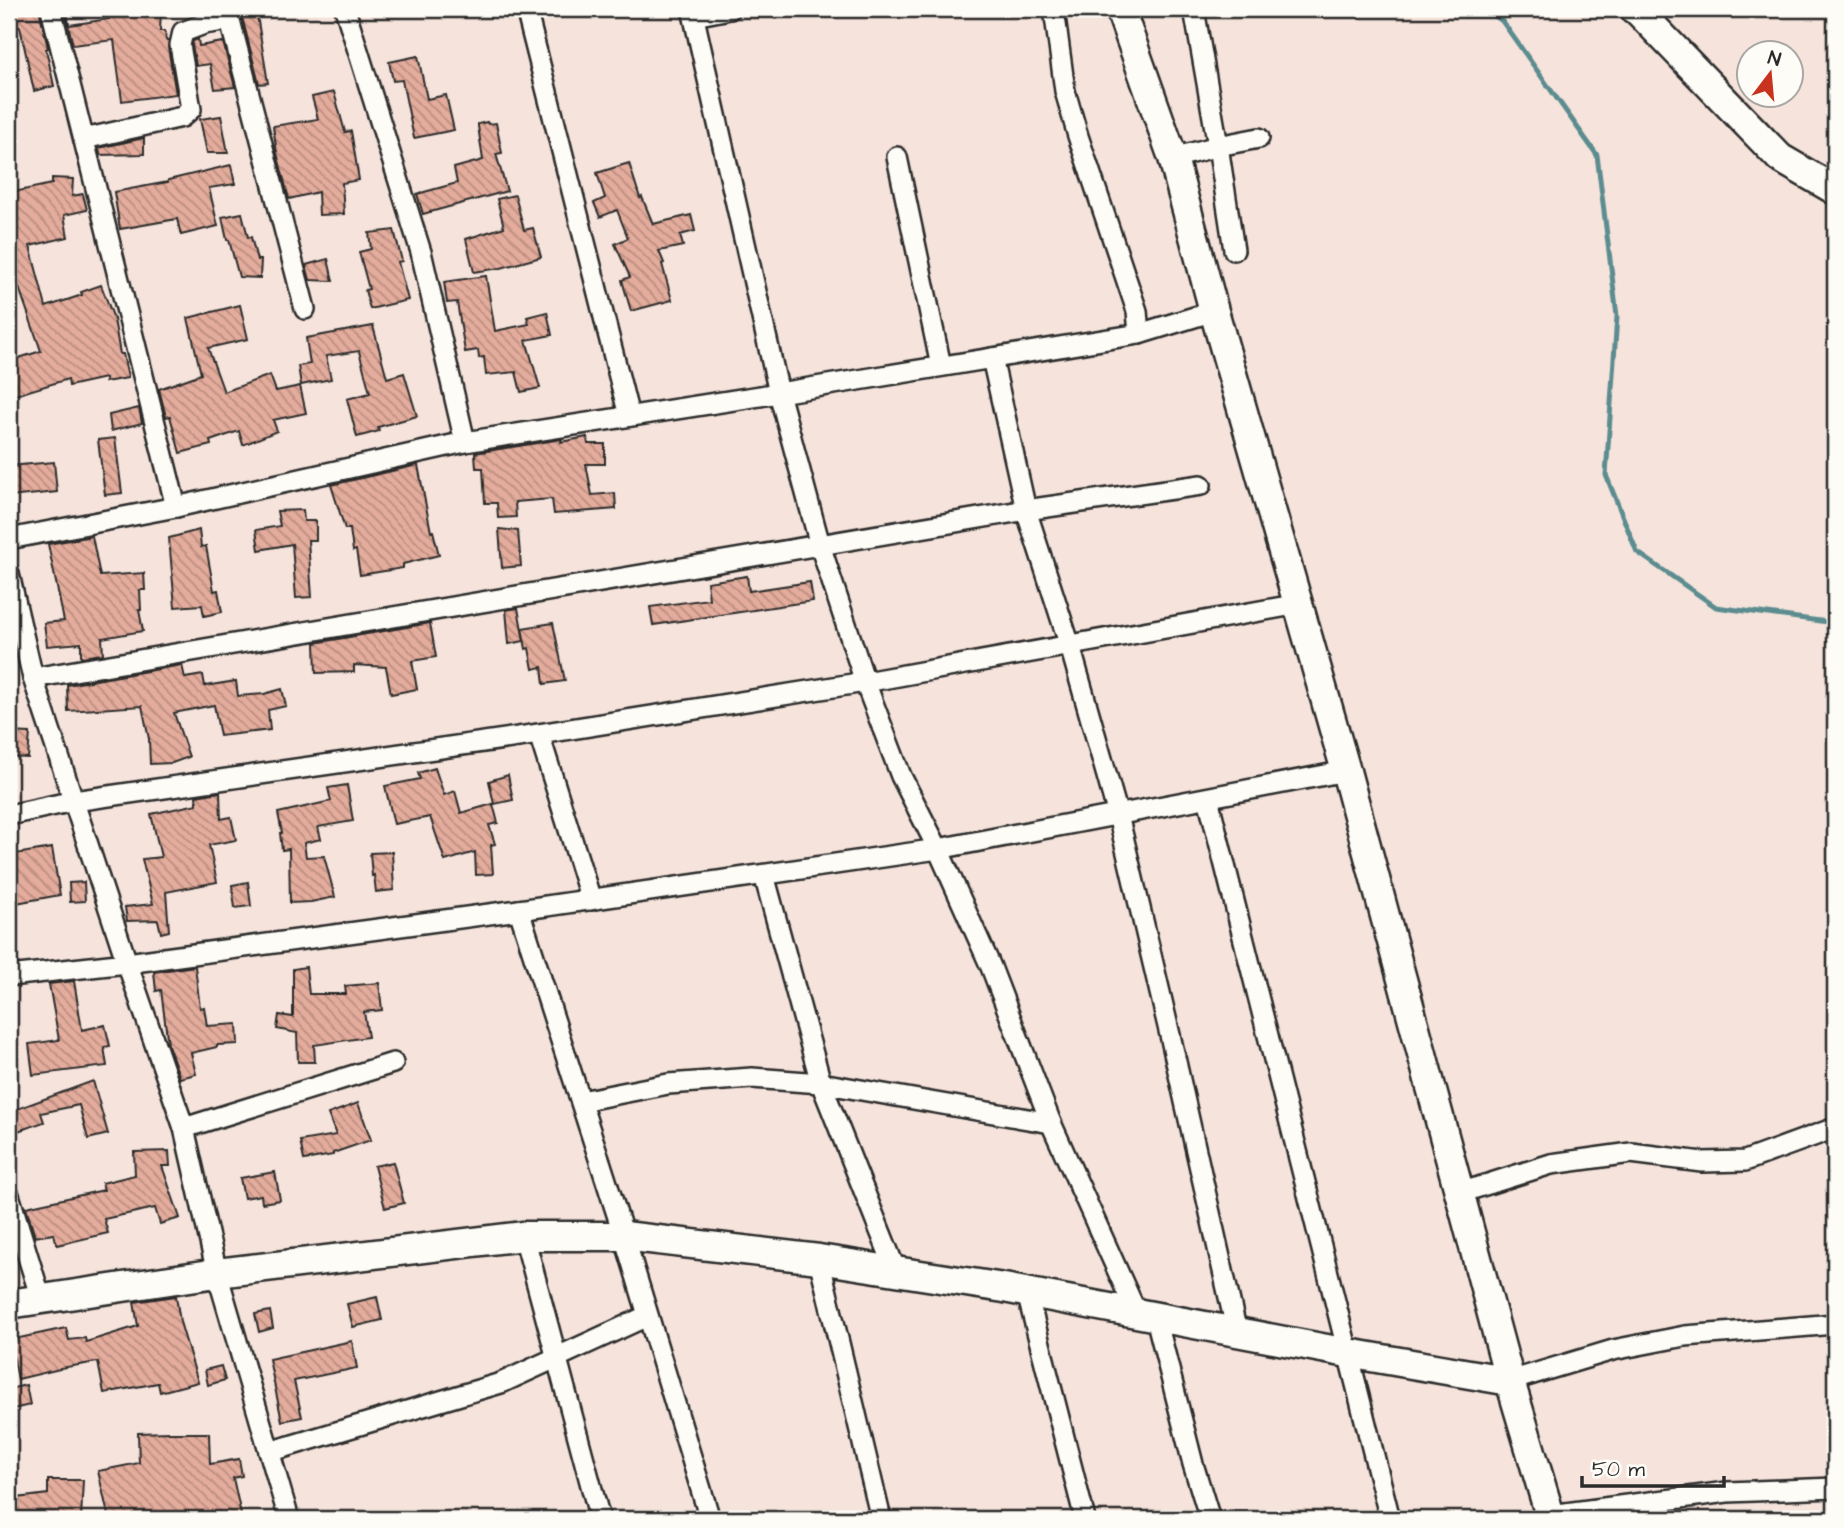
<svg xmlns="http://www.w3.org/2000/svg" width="1844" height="1528" viewBox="0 0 1844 1528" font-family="'Architects Daughter',sans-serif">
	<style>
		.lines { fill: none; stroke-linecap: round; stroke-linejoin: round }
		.stream { stroke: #5b8c8f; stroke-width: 5 }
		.building { fill: url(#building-back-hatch); stroke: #2b2b2b; stroke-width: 2 }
		.street-casing { stroke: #2b2b2b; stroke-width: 24 }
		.secondary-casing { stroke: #2b2b2b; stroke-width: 33 }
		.street { stroke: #fdfcf7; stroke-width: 19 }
		.secondary { stroke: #fdfcf7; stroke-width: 28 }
	</style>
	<defs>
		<pattern id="building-back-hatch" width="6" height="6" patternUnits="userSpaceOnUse" patternTransform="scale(1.75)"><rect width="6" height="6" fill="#e4ac9c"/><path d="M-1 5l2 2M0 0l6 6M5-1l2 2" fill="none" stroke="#b98c7f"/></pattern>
	</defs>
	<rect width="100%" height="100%" fill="#f6e4dc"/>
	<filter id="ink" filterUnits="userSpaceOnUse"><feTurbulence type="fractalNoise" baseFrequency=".0143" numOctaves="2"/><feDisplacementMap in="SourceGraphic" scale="14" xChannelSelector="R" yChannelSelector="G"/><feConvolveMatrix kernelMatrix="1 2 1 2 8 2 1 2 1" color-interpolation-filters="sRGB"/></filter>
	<g filter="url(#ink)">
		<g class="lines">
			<polyline class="stream" points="1486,9 1502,21 1597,155 1617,316 1606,475 1637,552 1716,607 1835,623"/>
		</g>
		<g class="building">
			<polygon points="9,9 39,9 48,48 46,49 54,86 34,91 20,27 9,29"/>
			<polygon points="64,9 67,9 69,25 109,19 108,9 161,9 160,31 165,31 166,40 169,40 168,47 176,94 122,101 114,40 73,45"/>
			<polygon points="240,9 256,9 268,83 259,84"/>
			<polygon points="198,39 199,46 223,42 235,87 215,89 210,64 196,66 192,45 193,41"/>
			<polygon points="418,56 427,99 446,95 454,130 414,138 402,80 393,81 389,62"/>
			<polygon points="334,92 345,132 351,131 359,180 342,183 344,214 319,215 318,192 289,199 277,153 273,126 318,119 312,97"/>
			<polygon points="221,116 228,153 207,153 200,119"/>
			<polygon points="487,122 488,124 496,123 502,153 496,154 507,191 423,214 417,194 457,183 454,168 483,160 478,126 478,124"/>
			<polygon points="144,138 144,154 100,155 99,148"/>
			<polygon points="629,163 640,198 642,197 653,224 691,215 695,231 680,235 683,246 659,251 664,263 662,264 672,300 631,311 622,280 630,277 615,244 628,238 617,210 600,217 594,203 605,198 597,173"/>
			<polygon points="231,165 235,184 209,188 218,226 181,235 177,219 120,229 114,192 168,182 168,180"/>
			<polygon points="52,178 73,179 72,196 83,194 87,210 64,215 68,237 30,246 46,307 82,295 81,292 101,285 114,319 120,354 123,354 128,378 105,382 105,378 69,386 68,379 9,397 9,361 41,351 16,279 9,281 9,193 52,184"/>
			<polygon points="515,195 524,230 533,228 541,257 501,268 474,272 466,239 504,227 497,199"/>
			<polygon points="242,213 248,237 251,237 257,260 261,260 260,278 239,277 229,240 227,240 222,217"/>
			<polygon points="394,230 402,261 398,262 408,300 370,309 365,290 369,289 359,252 371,249 369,233"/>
			<polygon points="328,259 333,281 310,280 306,265"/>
			<polygon points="486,276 495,331 529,324 527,317 547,312 552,335 526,340 540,388 521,392 516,372 486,375 484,357 479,358 478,350 465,352 457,302 447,303 444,282"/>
			<polygon points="240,305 248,339 208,348 224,392 270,375 276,391 300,386 306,413 273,420 277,431 243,445 239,431 210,441 211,445 180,453 170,416 166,417 159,389 201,374 188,318"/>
			<polygon points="373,326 387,378 404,373 417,416 378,427 379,431 357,437 347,399 370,393 359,351 326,356 331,379 301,385 298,366 310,364 306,338"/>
			<polygon points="139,408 142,423 111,431 109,415"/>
			<polygon points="587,437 588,444 605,444 605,464 586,464 592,495 615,493 616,509 554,514 552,499 515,502 516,517 498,518 497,503 485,503 483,468 476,468 475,453 562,439 561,442"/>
			<polygon points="115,438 122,493 105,495 98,440"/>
			<polygon points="54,462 57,492 9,497 9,466"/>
			<polygon points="418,465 431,532 433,531 439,555 403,564 403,568 360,575 356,550 353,551 350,529 345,529 331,485"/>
			<polygon points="303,510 304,521 316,521 316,540 308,540 312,597 296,598 292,544 259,550 256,530 280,526 277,511"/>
			<polygon points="499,529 518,531 521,566 502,568"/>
			<polygon points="199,530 201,547 206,546 214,591 218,590 222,612 204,616 202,605 175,607 169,538"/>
			<polygon points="92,536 100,576 144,573 145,590 140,590 141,610 139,610 143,631 102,638 103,654 81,657 81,643 47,646 44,623 64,621 48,544"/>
			<polygon points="747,576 749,591 810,582 813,601 653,625 650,607 709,599 707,582"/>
			<polygon points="518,608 524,641 509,644 506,610"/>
			<polygon points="430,623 436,657 412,661 417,689 391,694 386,667 354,665 354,672 316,673 315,643"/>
			<polygon points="553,623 565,681 544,684 542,667 533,669 529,648 526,649 522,628"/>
			<polygon points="182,665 185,678 203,675 205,686 236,681 238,696 264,694 282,689 286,706 268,710 270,730 220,736 214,705 174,713 189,757 172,763 150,764 149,739 142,706 68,711 67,685"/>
			<polygon points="9,732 30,733 28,758 9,757"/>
			<polygon points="435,768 444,795 455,791 461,813 493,804 498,823 489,825 495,844 491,845 493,874 476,875 475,852 445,861 430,817 394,824 385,786 420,779 418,773"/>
			<polygon points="508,775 513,800 494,804 489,781"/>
			<polygon points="347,785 353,821 318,827 321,839 304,843 306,857 324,856 335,897 311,902 290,903 289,849 282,850 280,833 282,833 278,813 331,801 328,788"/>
			<polygon points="220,792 221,819 231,817 236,840 209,845 217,882 166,892 169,931 161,933 158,920 127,921 125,907 153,904 142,859 161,857 151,814 197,804 196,796"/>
			<polygon points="52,848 60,895 16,903 11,875 9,876 9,855"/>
			<polygon points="392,852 394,890 376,892 374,875 372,876 370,853"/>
			<polygon points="84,882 85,901 70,902 69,883"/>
			<polygon points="248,882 251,906 235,908 232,885"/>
			<polygon points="195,966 200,1008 204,1007 207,1026 237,1024 238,1044 217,1045 217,1047 191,1053 196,1074 180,1078 168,1045 161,990 156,991 154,972"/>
			<polygon points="306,967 309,994 346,994 345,986 379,983 382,1010 364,1012 368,1037 314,1045 315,1062 298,1062 297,1033 277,1029 279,1015 293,1017 293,969"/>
			<polygon points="74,981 82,1030 105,1025 110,1046 104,1047 107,1066 33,1075 29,1044 59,1040 49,984"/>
			<polygon points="93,1081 108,1134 88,1139 79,1105 41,1113 44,1122 9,1134 9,1112"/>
			<polygon points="358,1103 371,1140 333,1153 333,1155 304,1160 300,1141 336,1135 328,1114"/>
			<polygon points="169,1151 170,1166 162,1166 180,1218 160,1224 155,1208 104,1219 108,1233 57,1245 54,1234 35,1237 26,1207 104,1190 102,1183 135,1175 134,1152"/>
			<polygon points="393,1162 404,1203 385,1208 374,1166"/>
			<polygon points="275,1172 280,1200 262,1203 261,1195 244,1198 240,1178"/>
			<polygon points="176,1296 180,1322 198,1382 160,1392 158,1383 104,1393 98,1362 60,1368 60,1369 18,1379 10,1340 66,1328 69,1340 85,1338 86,1342 138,1326 134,1302"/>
			<polygon points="377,1297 382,1320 353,1327 347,1304"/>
			<polygon points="270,1311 273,1328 259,1332 255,1314"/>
			<polygon points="352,1341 357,1368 294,1381 302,1417 282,1421 269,1359"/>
			<polygon points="221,1366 225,1380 208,1385 205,1370"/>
			<polygon points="26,1385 30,1405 9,1410 9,1389"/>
			<polygon points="169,1432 169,1433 209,1433 210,1464 239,1459 242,1476 233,1478 242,1519 109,1519 98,1471 139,1463 138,1433"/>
			<polygon points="48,1480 83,1480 81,1519 9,1519 9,1499 48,1494"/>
		</g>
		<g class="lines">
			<defs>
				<g id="street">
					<polyline points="51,9 176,507"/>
					<polyline points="227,9 305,309"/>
					<polyline points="345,9 421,252 465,442"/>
					<polyline points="526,9 629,416"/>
					<polyline points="692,9 779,393 820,545 865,682 901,776 938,849 991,967 1051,1123 1137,1314"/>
					<polyline points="1194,9 1218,146 1234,250"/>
					<polyline points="694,16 730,9"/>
					<polyline points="84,139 182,117 191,109 180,45 183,32 204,24 230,20"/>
					<polyline points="897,157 941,366"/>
					<polyline points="1173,158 1218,146 1259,138"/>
					<polyline points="1139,334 1214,311"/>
					<polyline points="992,358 1026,510 1070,646 1118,815 1170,1035 1237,1333"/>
					<polyline points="9,539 176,507 465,442 779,393 1139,334 1137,311 1078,136 1065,91 1054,9"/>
					<polyline points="9,574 33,678 127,963 184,1128 217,1273 289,1519"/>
					<polyline points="33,678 1026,510 1201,485"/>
					<polyline points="539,734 591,900"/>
					<polyline points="1208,798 1390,1519"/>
					<polyline points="9,815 74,801 539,734 865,682 1299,604"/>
					<polyline points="764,875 821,1083 896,1271"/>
					<polyline points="519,910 624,1236 710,1519"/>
					<polyline points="9,976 127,963 519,910 938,849 1346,771"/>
					<polyline points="581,1101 668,1084 752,1078 821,1083 1051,1123"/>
					<polyline points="184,1128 393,1063"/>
					<polyline points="1460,1193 1551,1164 1631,1153 1702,1162 1745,1161 1835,1128"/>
					<polyline points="9,1195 41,1299"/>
					<polyline points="524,1236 600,1519"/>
					<polyline points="819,1259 881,1519"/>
					<polyline points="1027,1293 1085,1519"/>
					<polyline points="1156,1318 1193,1464 1210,1519"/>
					<polyline points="1510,1381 1613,1350 1685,1336 1835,1324"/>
					<polyline points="269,1452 501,1383 647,1316"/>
					<polyline points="1550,1515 1727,1492 1835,1488"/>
				</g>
				<g id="secondary">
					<polyline points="1120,9 1173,158 1214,311 1346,771 1510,1381 1551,1519"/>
					<polyline points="1634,9 1638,11 1780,158 1835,190"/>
					<polyline points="9,1304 217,1273 524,1236 624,1236 819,1259 1004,1288 1348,1353 1510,1381"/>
				</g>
			</defs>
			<use href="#street" class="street-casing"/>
			<use href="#secondary" class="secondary-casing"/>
			<use href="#street" class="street"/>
			<use href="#secondary" class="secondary"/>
		</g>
	</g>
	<rect width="1844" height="1528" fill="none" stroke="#fdfcf7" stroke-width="35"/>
	<rect x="18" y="18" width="1809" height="1493" fill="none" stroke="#2b2b2b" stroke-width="2.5" filter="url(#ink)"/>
	<g transform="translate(1770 74) rotate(16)"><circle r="33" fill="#fdfcf7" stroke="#a9a8a5" stroke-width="2"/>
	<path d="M0-5L12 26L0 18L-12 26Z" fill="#c8321e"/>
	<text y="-10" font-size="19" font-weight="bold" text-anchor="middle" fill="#2b2b2b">N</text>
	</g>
	<path d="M1582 1476v10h142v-10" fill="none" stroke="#2b2b2b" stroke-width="3.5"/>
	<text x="1592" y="1476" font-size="21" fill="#2b2b2b" stroke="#fdfcf7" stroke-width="5" paint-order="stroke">50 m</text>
</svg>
